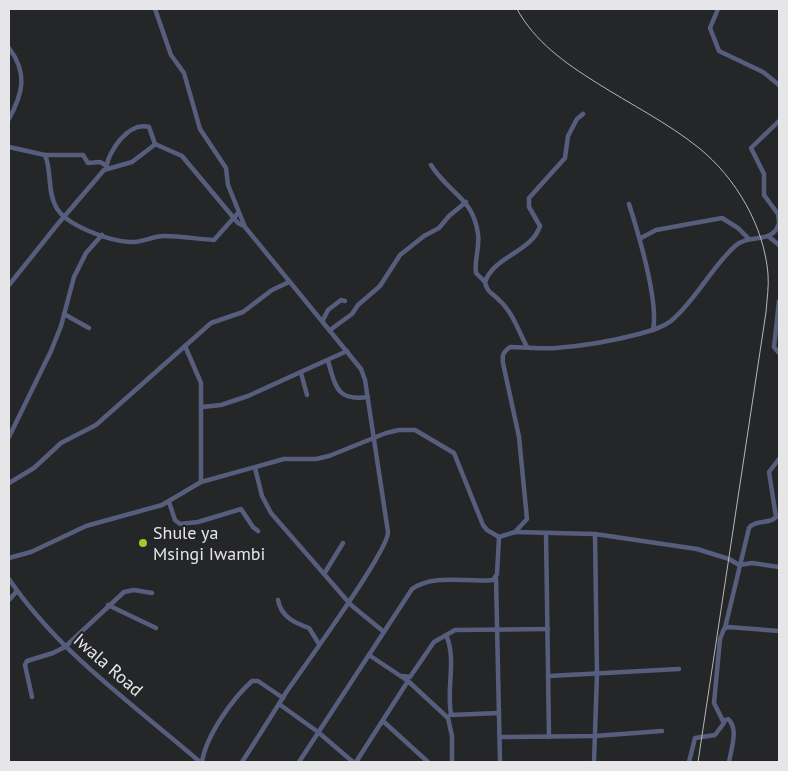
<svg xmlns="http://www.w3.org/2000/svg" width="788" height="771" viewBox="0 0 788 771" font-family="'PT Sans',sans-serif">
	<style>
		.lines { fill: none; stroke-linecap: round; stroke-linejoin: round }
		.minor { stroke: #575e7d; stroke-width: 4.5 }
		.rail { stroke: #b6b6b8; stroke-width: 1 }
		.poi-dot { fill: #9eca2e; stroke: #252628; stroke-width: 2 }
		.labels { text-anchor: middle; stroke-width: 4.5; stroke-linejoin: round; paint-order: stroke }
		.poi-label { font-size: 18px; fill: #e6e6e8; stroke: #252628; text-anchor: start }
		.street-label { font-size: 18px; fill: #e6e6e8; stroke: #252628 }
	</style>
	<rect width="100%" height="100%" fill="#252628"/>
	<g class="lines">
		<g class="minor">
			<path d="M155,9L171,55L184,73L200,129L226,168L228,185L245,227L361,369L365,380L388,532C389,550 303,668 287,691C272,715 257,739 242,762"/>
			<polyline points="718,9 710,28 719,51 763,72 779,85"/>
			<path d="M9,48C28,73 23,93 9,119"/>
			<polyline points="779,121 751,148 764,174 764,195 778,214 779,222"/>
			<polyline points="155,144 182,156 238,223 244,226"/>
			<path d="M9,147L45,155C52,171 47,191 56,207C66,226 110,241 130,242C142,243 152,236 164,236C181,236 197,239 214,240L238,213"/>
			<polyline points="45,155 83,155 88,163 100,162 107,166"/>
			<path d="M431,165C449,194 473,197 478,234C480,247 474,260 476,273L485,282"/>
			<path d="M629,204C638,232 659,302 653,330"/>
			<polyline points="768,236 779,245"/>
			<polyline points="641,238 656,230 722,218 738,228 749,239"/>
			<path d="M9,285L57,225L104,170L132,162L153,146L155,144L149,127C129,121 108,151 106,169"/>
			<polyline points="779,301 774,347 779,353"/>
			<polyline points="64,314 89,328"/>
			<polyline points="323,320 328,310 341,300 345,301"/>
			<polyline points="330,330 352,314 358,305 380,286 400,255 424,236 439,228 449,216 466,202"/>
			<polyline points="185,346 201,383 201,482"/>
			<path d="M527,347C519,332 512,311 499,300C493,293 487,293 485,282C494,256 532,252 540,226L529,207V198L565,158L568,136L577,119L583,114"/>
			<path d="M328,361C336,388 337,401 368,397"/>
			<polyline points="301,373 307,395"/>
			<polyline points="202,407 221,405 248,396 347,351"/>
			<polyline points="9,437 51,351 61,326 74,277 86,253 102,235"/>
			<polyline points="255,468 262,496 271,513 351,605 384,632"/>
			<polyline points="9,483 34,468 61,443 96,425 211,323 243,312 272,290 289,282"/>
			<polyline points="169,502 175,520 180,524 198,522 241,509 253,527 258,531"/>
			<polyline points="515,532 595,534 697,549 729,559 739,565 752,563 779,567"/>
			<polyline points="546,533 549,737"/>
			<polyline points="9,558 31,552 86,526 162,505 201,482 284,459 316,459 329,456 386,433 399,430 415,430 454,453 483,525 487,530 499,537"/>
			<polyline points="324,574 343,543"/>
			<polyline points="496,578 500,762"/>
			<path d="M9,579C59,653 133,704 200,762"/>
			<polyline points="9,600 17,591"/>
			<path d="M278,600C281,617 295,623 309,628L319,644"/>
			<polyline points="108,605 156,628"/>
			<path d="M725,628L749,528C755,519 769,525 776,517L769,472L779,459"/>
			<path d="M446,635C457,659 446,688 451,714"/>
			<polyline points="369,655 408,681 448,718 452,736 452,762"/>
			<polyline points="402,676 410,677 434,642 455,630 548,629"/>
			<polyline points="549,676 679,669"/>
			<polyline points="32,697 25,665 27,661 53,653 65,647 124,592 134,590 152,593"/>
			<polyline points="279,704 318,732 353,762"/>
			<polyline points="450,715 499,713"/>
			<path d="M723,721L728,719C739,728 731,750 729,762"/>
			<polyline points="384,722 428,762"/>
			<polyline points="500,737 595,736 662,731"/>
			<path d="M202,762C206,736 232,699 252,681H258L283,698"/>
			<path d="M299,762L412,589C434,573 468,583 493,580L497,574L499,537L515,532L527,519L519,437L503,363C502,355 503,352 510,347C525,347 541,349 556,348C584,346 612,341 639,334C650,331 662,328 671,321C696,300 711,268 735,246C749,233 773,245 779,223"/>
			<polyline points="356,762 408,681"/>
			<polyline points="594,762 597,674 595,534"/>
			<polyline points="689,762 695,738 715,735 724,723 714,703 720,639 724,629 728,627 779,631"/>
		</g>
		<path class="rail" d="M517,9C535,42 565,63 597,83C630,104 668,123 699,148C736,178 764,226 768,274C769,286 767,299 766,312L698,762"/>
	</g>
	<circle class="poi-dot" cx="143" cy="543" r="5"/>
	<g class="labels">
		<g class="poi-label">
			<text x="153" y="539">Shule ya<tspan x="153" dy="21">Msingi Iwambi</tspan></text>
		</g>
		<g class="street-label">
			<text transform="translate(108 665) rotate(41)" y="6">Iwala Road</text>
		</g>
	</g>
	<rect width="788" height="771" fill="none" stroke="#e6e6e8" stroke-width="20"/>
</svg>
